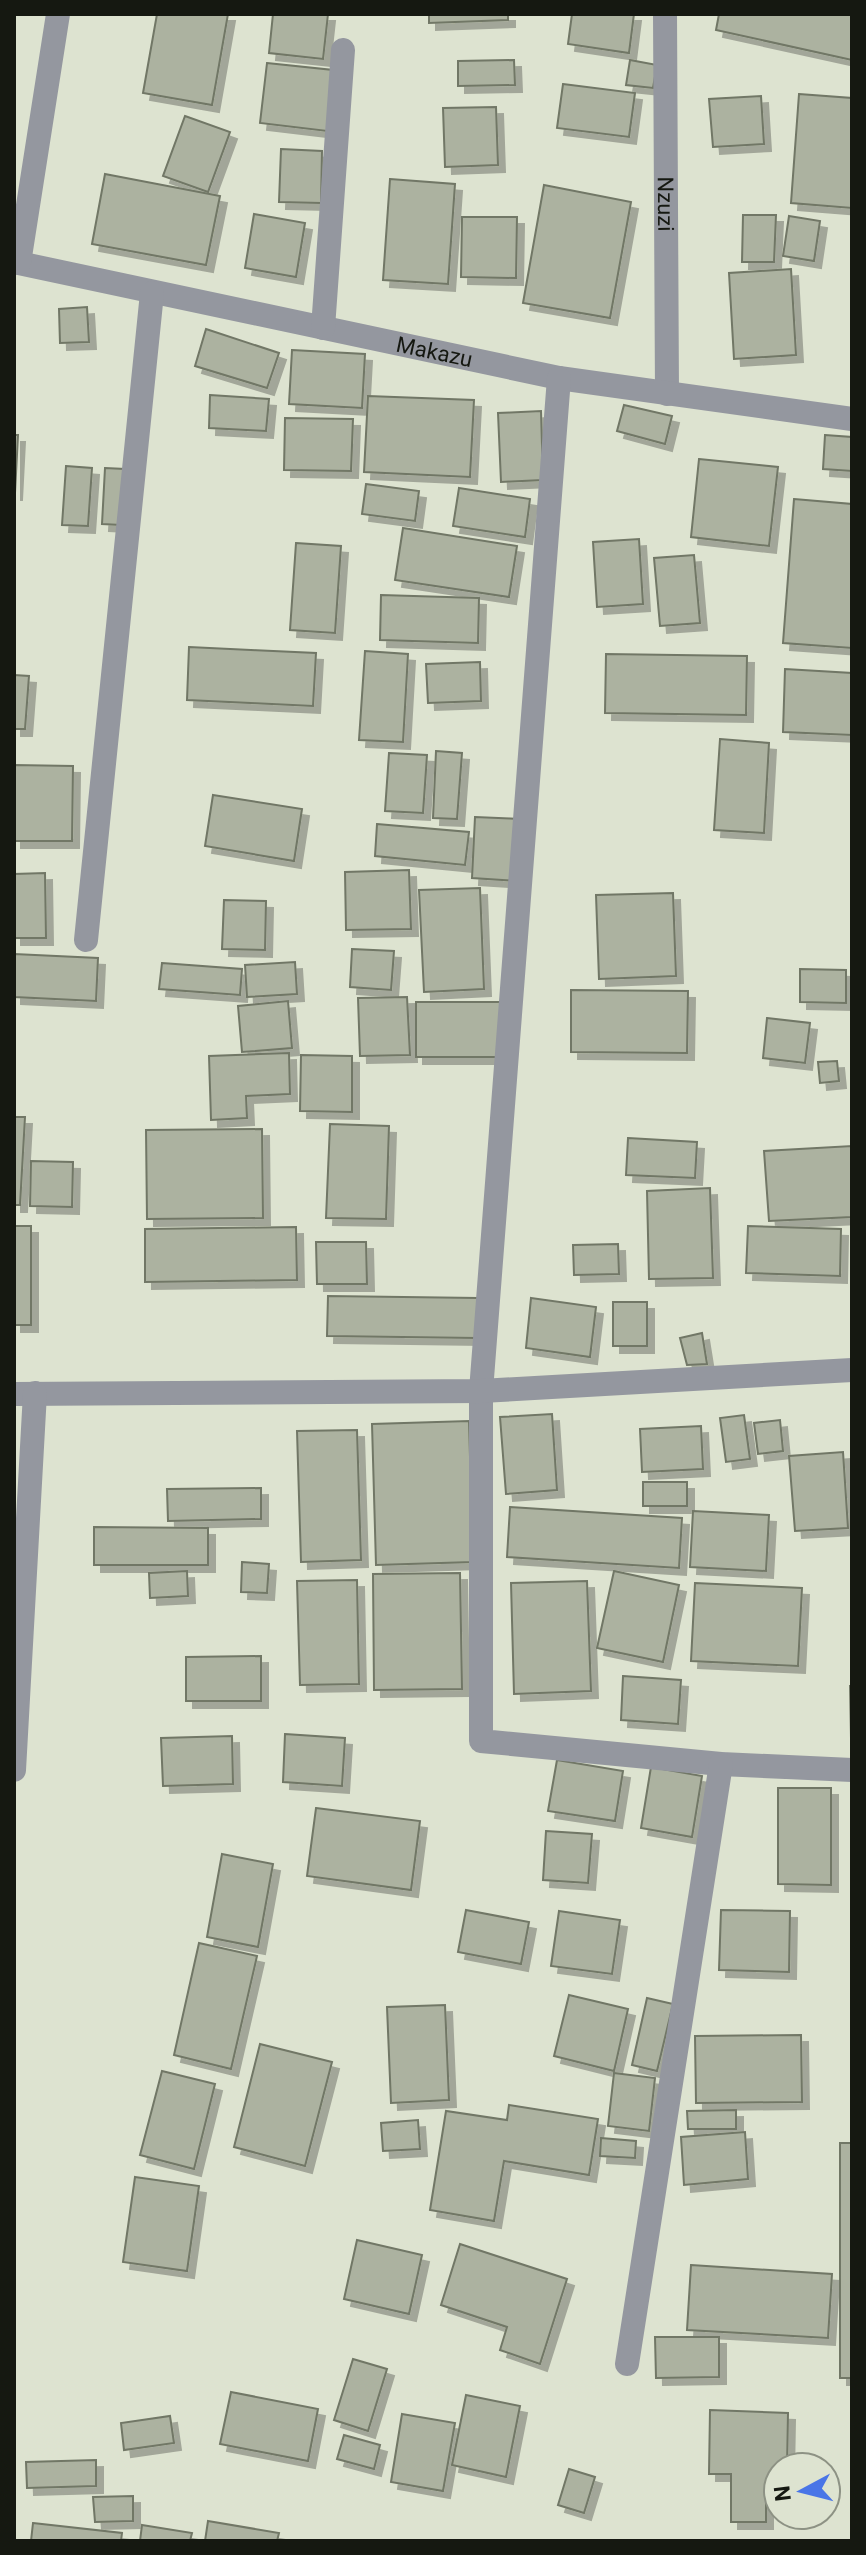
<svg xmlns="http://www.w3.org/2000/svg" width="866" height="2555" viewBox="0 0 866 2555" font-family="Roboto,sans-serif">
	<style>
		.building { fill: #acb2a0; stroke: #717766; stroke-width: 2; filter: url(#shadow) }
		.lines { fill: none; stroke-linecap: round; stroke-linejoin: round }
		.minor { stroke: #94979f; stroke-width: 24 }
		.labels { text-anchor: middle; stroke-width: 6; stroke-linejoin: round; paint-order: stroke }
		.street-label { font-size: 22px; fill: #151811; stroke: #dde3d0 }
	</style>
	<defs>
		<filter id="shadow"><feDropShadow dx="7" dy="7" stdDeviation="0" flood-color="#0004"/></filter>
	</defs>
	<rect width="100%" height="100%" fill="#dde3d0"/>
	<g class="building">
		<polygon points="157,14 228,14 212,105 143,93"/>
		<polygon points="273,14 328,14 323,59 269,53"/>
		<polygon points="429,14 508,14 508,20 429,23"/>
		<polygon points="572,14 634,14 629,53 568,44"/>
		<polygon points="719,14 852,14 852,60 716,30"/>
		<polygon points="514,60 515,85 458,86 458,61"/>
		<polygon points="630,60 657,65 653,88 626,85"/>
		<polygon points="267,63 333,70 327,131 260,123"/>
		<polygon points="563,84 635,93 629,137 557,128"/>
		<polygon points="799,94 852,98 852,208 791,203"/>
		<polygon points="761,96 764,144 713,147 709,99"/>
		<polygon points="496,107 498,165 445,167 443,108"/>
		<polygon points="185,116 230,132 208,192 163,176"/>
		<polygon points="281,149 322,151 321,203 279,202"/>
		<polygon points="105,174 220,196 206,265 92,244"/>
		<polygon points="390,179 455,184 448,284 383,280"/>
		<polygon points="544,185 631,202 610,318 523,303"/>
		<polygon points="254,214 305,223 296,277 245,268"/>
		<polygon points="743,215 776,215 774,262 742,262"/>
		<polygon points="789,216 820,221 814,261 783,256"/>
		<polygon points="462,217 517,217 516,278 461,277"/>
		<polygon points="791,269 796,355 734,359 729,273"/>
		<polygon points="87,307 89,342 60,343 59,309"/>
		<polygon points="206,329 279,353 267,388 195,366"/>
		<polygon points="292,350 365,354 362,408 289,404"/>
		<polygon points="210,395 269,399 266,431 209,428"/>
		<polygon points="368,396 474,400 470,477 364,472"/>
		<polygon points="624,405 672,416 665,444 617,431"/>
		<polygon points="541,411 543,480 501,482 498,413"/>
		<polygon points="285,418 353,419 351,471 284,470"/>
		<polygon points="14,435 18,435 15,493 14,493"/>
		<polygon points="825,435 852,437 852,471 823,469"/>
		<polygon points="699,459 778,467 769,546 691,537"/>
		<polygon points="66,466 92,468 88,526 62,525"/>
		<polygon points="105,468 125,469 121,525 102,524"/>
		<polygon points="366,484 419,491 415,521 362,514"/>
		<polygon points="459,488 530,499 525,537 453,526"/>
		<polygon points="794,499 852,504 852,648 783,643"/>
		<polygon points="403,528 517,546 509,597 395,580"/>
		<polygon points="639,539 643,604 597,607 593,542"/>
		<polygon points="296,543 341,546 335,633 290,630"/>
		<polygon points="694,555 700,623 660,626 654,558"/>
		<polygon points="381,595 479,598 478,643 380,640"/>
		<polygon points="189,647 316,653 313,706 187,700"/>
		<polygon points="365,651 408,654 403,742 359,740"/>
		<polygon points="606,654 747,656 746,715 605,713"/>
		<polygon points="480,662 481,701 428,703 426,664"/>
		<polygon points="785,669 852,673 852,735 783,732"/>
		<polygon points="14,675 29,676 25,729 14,729"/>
		<polygon points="720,739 769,743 764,833 714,830"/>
		<polygon points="436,751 462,753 457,819 433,818"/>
		<polygon points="389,753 427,755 423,813 385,811"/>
		<polygon points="14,765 73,766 72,841 14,841"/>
		<polygon points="213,795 302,809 294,861 205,846"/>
		<polygon points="475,817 520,819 517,881 472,878"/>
		<polygon points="377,824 469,832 465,865 375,856"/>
		<polygon points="409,870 411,929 346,930 345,872"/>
		<polygon points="45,873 46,938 14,938 14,874"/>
		<polygon points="480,888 484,989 424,992 419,890"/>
		<polygon points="673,893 676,976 599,979 596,895"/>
		<polygon points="224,900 266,901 265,950 222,949"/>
		<polygon points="352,949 394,951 391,990 350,987"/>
		<polygon points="14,954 98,958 96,1001 14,997"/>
		<polygon points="295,962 297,994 247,997 245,965"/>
		<polygon points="162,963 242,969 240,995 159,989"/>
		<polygon points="800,969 846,970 846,1003 800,1002"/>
		<polygon points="571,990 688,991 687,1053 571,1052"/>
		<polygon points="407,997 410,1055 360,1056 358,998"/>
		<polygon points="288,1001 292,1048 242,1052 238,1006"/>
		<rect x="416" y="1002" width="85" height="55"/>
		<polygon points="767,1018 810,1023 805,1063 763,1058"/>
		<polygon points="289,1053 290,1094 246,1096 247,1118 211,1120 209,1056"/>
		<polygon points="301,1055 352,1056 352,1112 300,1111"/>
		<polygon points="837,1061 839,1081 820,1083 818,1062"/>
		<polygon points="14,1117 25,1117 20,1205 14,1205"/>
		<polygon points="330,1124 389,1126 386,1219 326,1218"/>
		<polygon points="262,1129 263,1218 147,1219 146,1130"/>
		<polygon points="628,1138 697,1142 695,1178 626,1175"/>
		<polygon points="852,1146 852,1217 769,1221 764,1151"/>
		<polygon points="31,1161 73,1162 72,1207 30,1206"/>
		<polygon points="710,1188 713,1278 649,1279 647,1191"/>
		<rect x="14" y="1226" width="17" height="99"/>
		<polygon points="748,1226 841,1229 840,1276 746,1273"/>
		<polygon points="296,1227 297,1280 145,1282 145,1229"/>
		<polygon points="316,1242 366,1242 367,1284 317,1284"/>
		<polygon points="618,1244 619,1274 574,1275 573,1245"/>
		<polygon points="328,1296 478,1298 477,1338 327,1336"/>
		<polygon points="531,1298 596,1307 590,1357 526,1348"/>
		<rect x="613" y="1302" width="34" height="44"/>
		<polygon points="702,1333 707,1364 687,1365 680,1338"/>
		<polygon points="552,1414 557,1490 506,1494 500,1417"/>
		<polygon points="744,1415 750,1459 726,1462 720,1418"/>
		<polygon points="780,1420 783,1451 758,1454 754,1423"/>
		<polygon points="469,1421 473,1562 376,1565 372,1424"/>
		<polygon points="701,1426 703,1469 642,1472 640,1429"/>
		<polygon points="357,1430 361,1560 301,1562 297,1431"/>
		<polygon points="843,1452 848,1528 795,1531 789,1456"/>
		<rect x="643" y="1482" width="44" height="24"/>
		<polygon points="261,1488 261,1519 168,1521 167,1489"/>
		<polygon points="510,1507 682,1518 679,1568 507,1557"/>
		<polygon points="693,1511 769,1515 766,1571 690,1567"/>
		<polygon points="94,1527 208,1528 208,1565 94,1565"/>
		<polygon points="242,1562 269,1564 267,1593 241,1592"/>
		<polygon points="187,1571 188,1596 150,1598 149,1573"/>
		<polygon points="614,1571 679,1585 663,1662 597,1648"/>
		<polygon points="460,1573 462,1689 374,1690 373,1574"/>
		<polygon points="357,1580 359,1684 300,1685 297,1581"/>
		<polygon points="587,1581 591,1691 514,1694 511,1583"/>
		<polygon points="695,1583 802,1588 798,1666 691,1661"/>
		<polygon points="261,1656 261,1701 186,1701 186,1657"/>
		<polygon points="623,1676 681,1680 678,1724 621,1720"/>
		<polygon points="850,1686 852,1686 852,1738 851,1738"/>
		<polygon points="285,1734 345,1738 342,1786 283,1782"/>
		<polygon points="232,1736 233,1784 163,1786 161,1738"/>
		<polygon points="557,1760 623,1771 615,1821 548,1811"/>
		<polygon points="651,1767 702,1776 692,1837 641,1828"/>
		<polygon points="778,1788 831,1788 831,1885 778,1884"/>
		<polygon points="316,1808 420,1821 411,1890 307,1876"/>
		<polygon points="546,1831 592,1834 588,1883 543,1880"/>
		<polygon points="222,1854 273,1864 258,1947 207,1937"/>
		<polygon points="466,1910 529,1922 521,1964 458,1952"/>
		<polygon points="721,1910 790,1911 789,1972 719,1970"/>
		<polygon points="559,1911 620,1920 612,1974 551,1966"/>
		<polygon points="199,1943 257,1956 231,2069 174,2055"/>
		<polygon points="569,1995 628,2009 614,2071 554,2056"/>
		<polygon points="647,1998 673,2004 657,2071 632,2065"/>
		<polygon points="445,2005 449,2100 391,2103 387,2007"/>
		<polygon points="801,2035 802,2102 696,2103 695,2036"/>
		<polygon points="260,2044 332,2062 305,2166 234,2147"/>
		<polygon points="162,2071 215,2084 194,2169 140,2155"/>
		<polygon points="614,2073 655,2078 649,2131 608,2126"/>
		<polygon points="509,2105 598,2119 589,2175 504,2161 494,2221 430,2210 446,2111 507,2120"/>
		<polygon points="736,2110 736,2129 688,2129 687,2111"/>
		<polygon points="418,2120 420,2149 383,2151 381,2123"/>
		<polygon points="745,2132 748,2179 684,2185 681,2137"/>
		<polygon points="601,2138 636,2141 635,2158 600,2156"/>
		<rect x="840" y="2143" width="12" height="235"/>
		<polygon points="135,2177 199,2186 187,2271 123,2262"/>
		<polygon points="357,2240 422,2255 409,2314 344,2299"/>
		<polygon points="460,2244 567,2279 540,2364 500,2350 507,2327 441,2305"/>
		<polygon points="691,2265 832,2274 828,2338 687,2330"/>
		<polygon points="655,2337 719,2337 719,2377 656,2378"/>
		<polygon points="353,2359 387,2369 368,2431 334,2420"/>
		<polygon points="231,2392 318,2409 308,2461 220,2444"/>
		<polygon points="466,2395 520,2406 506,2477 452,2465"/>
		<polygon points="710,2410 788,2413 787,2467 778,2467 778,2500 766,2500 766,2522 731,2522 731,2474 709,2474"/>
		<polygon points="402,2414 455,2423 443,2491 391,2482"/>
		<polygon points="170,2416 174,2443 124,2450 121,2423"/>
		<polygon points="344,2435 380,2445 374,2469 337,2459"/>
		<polygon points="96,2460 96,2486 27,2488 26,2462"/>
		<polygon points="569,2469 595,2477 584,2513 558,2505"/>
		<polygon points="133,2496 133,2521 95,2522 93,2497"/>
		<polygon points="208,2521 279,2533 277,2541 205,2541"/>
		<polygon points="33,2523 122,2533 121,2541 31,2541"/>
		<polygon points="142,2525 192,2533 190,2541 140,2541"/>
	</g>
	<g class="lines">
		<g class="minor">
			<path id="s1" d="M665,14L667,394"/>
			<path id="s2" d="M14,262L559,378L852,419"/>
			<polyline points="19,263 58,14"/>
			<polyline points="323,328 343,50"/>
			<polyline points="559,378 481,1391 481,1741 721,1764 852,1770"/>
			<polyline points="86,940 152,293"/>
			<polyline points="14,1394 481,1391 852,1370"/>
			<polyline points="14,1770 35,1393"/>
			<polyline points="627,2364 721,1764"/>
		</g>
	</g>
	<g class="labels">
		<g class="street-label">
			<text dy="8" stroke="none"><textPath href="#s1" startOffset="190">Nzuzi</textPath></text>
			<text dy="8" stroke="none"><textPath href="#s2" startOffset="430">Makazu</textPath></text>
		</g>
	</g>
	<rect width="866" height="2555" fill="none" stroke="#151811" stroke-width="32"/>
	<g transform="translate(802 2491) rotate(263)"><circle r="38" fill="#dde3d0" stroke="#8d9284" stroke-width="2"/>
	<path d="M0-6L14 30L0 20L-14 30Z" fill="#4975e7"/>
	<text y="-12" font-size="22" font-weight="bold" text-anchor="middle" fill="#151811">N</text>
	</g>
</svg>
